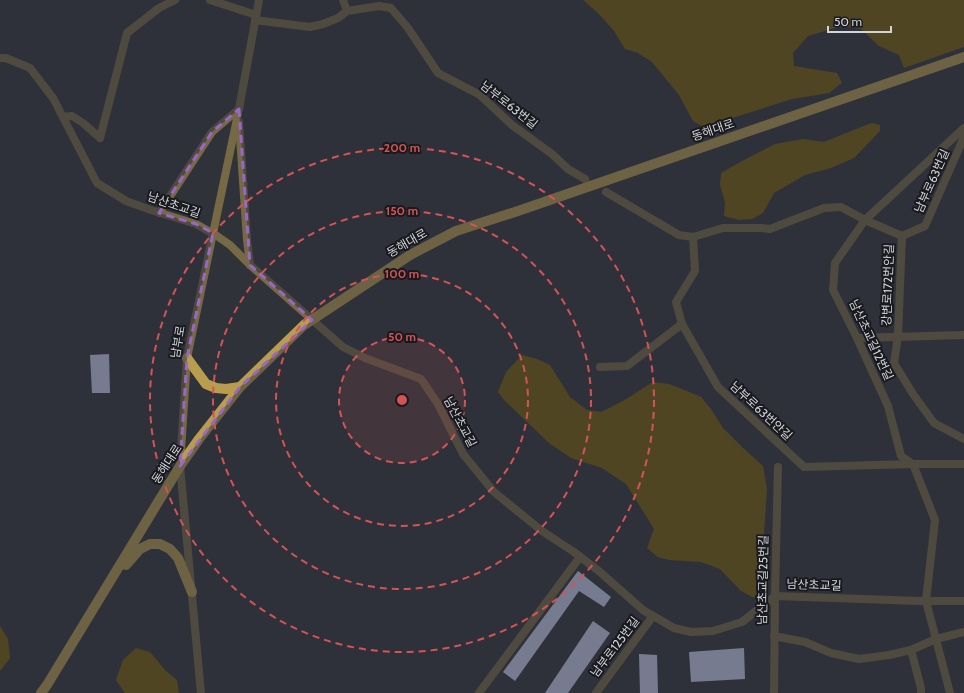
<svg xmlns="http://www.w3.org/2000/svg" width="964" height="693" viewBox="0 0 964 693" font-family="Cabin,'Noto Sans KR',sans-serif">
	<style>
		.forest { fill: #755d08 }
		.building { fill: #cdd5f8 }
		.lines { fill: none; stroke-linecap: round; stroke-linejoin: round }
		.minor { stroke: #766945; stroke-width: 8 }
		.tertiary { stroke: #766945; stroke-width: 8 }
		.primary { stroke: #b99d4f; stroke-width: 10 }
		.marked { fill: none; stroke: #9a67c8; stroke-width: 3; stroke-dasharray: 8 5; stroke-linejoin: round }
		.ring { fill: none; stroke: #d55354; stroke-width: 2; stroke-dasharray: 7 5 }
		.labels { text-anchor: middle; stroke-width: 4; stroke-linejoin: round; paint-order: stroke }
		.street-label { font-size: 12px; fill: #d3d4da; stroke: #191a1e }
		.centre { fill: #d55354; stroke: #191a1e; stroke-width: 2 }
		.ring-label { font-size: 12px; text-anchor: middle; font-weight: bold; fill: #d55354; stroke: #191a1e; stroke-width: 4; stroke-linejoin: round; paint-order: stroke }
	</style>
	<rect width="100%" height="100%" fill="#30323a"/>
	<g class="forest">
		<polygon points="583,0 964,0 964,47 904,68 899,55 879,46 861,29 842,26 808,36 793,53 794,66 837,73 842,83 829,93 792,99 704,127 693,121 679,95 652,62 638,53 625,49 614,31 599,14"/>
		<polygon points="872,123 880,125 880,131 854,158 831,168 805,175 774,193 763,213 752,219 739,220 724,216 725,202 720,185 721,173 744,160 775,144 803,139 824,142 861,127"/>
		<polygon points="522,355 537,359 550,365 570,397 587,410 601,412 623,401 653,382 669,384 687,391 701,397 711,409 723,428 743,448 763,466 767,489 763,549 761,591 754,598 740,590 720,569 701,562 669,560 658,557 647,548 654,529 626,484 602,468 571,458 549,443 505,401 498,392 506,372"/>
		<polygon points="0,626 8,639 10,658 0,671"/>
		<polygon points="136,648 150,652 165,670 177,680 179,693 125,693 116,680 123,660"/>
	</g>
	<g class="building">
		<polygon points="109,354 110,393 92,393 90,355"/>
		<polygon points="578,571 611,597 604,607 579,591 515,681 503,672"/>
		<polygon points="593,621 610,633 568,693 545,693"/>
		<polygon points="744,648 745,679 691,682 689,652"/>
		<polygon points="639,654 657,655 658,693 640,693"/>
	</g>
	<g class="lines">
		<g class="minor">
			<polyline points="210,0 256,15"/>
			<polyline points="343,0 347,11"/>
			<polyline points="255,20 310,27 323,24 338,18 347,11 379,6 391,8 408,28 438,73 480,95 512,125 552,154 568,169 585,179"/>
			<polyline points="0,58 6,58 30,68 53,98 97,183 126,201 151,210 196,224 217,236 230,245 250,265 343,347 365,358 421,379 438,404 463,454 494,492 542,531 574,552 600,572 643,610 674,628 691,632 713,631 742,622 775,596 920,601 964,601"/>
			<polyline points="63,117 72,116 83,123 100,138 127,33 159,8 175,0"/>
			<polyline points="606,192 679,235 693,237 723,228 761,228 770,229 824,208 841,207 865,220 902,236 925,226 964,137"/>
			<polyline points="902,236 898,336 894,363 913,394 934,423 964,439"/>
			<polyline points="693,237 695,271 676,302 682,324 718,387 804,467 913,464 964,464"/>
			<polyline points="857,338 964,335"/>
			<polyline points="600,367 627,366 682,324"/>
			<polyline points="774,636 805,642 831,653 859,659 889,655 911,650 936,639 964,632"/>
			<polyline points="911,650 921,688 921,693"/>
			<polyline points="479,693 580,557"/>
			<polyline points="596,693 653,616"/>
			<polyline points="774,693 775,596 778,467"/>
			<polyline points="950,693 926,601 935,520 913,464 901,456 888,406 857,338 833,290 835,263 865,220 964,128"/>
		</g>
		<g class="tertiary">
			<polyline points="239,122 247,240 250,265"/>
			<polyline points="159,213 212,132 239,109"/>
			<polyline points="201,693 180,466 187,358 239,109 259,0"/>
		</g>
		<g class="primary">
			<polyline points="187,358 206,384 216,388 226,389 240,387"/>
			<polyline points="126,565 140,549 150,544 160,544 170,549 178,558 192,592"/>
			<polyline points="41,693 47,685 180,466 199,439 240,387 304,325 410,255 456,231 518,211 964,57"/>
		</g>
	</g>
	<path d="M0 0H964V693H0ZM239,109L250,265L312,320L240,387L180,466L187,358L213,233L196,224L159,213L212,132Z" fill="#30323a" fill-opacity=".55" fill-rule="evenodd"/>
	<path class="marked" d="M239,109L250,265L312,320L240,387L180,466L187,358L213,233L196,224L159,213L212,132Z"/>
	<circle cx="402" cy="400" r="63" fill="#d55354" fill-opacity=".12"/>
	<g class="ring">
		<circle cx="402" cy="400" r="63"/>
		<circle cx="402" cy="400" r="126"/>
		<circle cx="402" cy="400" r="189"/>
		<circle cx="402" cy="400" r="252"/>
	</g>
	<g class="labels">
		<g class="street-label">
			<text transform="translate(509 105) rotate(38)" y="4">남부로63번길</text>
			<text transform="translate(713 130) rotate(-19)" y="4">동해대로</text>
			<text transform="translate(932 181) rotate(-66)" y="4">남부로63번길</text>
			<text transform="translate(174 205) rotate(19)" y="4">남산초교길</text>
			<text transform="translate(407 243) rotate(-30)" y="4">동해대로</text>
			<text transform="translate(888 285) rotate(-88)" y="4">강변로172번안길</text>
			<text transform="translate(871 340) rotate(65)" y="4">남산초교길12번길</text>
			<text transform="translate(178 342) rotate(-80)" y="4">남부로</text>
			<text transform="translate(761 411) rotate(43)" y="4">남부로63번안길</text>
			<text transform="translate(460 422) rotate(62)" y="4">남산초교길</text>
			<text transform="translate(167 464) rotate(-57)" y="4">동해대로</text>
			<text transform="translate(763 580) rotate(-89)" y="4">남산초교길25번길</text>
			<text transform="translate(814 585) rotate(2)" y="4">남산초교길</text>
			<text transform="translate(615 647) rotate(-53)" y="4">남부로125번길</text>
		</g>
	</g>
	<circle cx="402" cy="400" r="6" class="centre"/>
	<g class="ring-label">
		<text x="402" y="152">200 m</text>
		<text x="402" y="215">150 m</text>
		<text x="402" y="278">100 m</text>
		<text x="402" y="341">50 m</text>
	</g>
	<path d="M828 26v6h63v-6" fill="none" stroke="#d3d4da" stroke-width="2"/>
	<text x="834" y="26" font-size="12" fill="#d3d4da" stroke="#191a1e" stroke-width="3" paint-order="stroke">50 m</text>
</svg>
